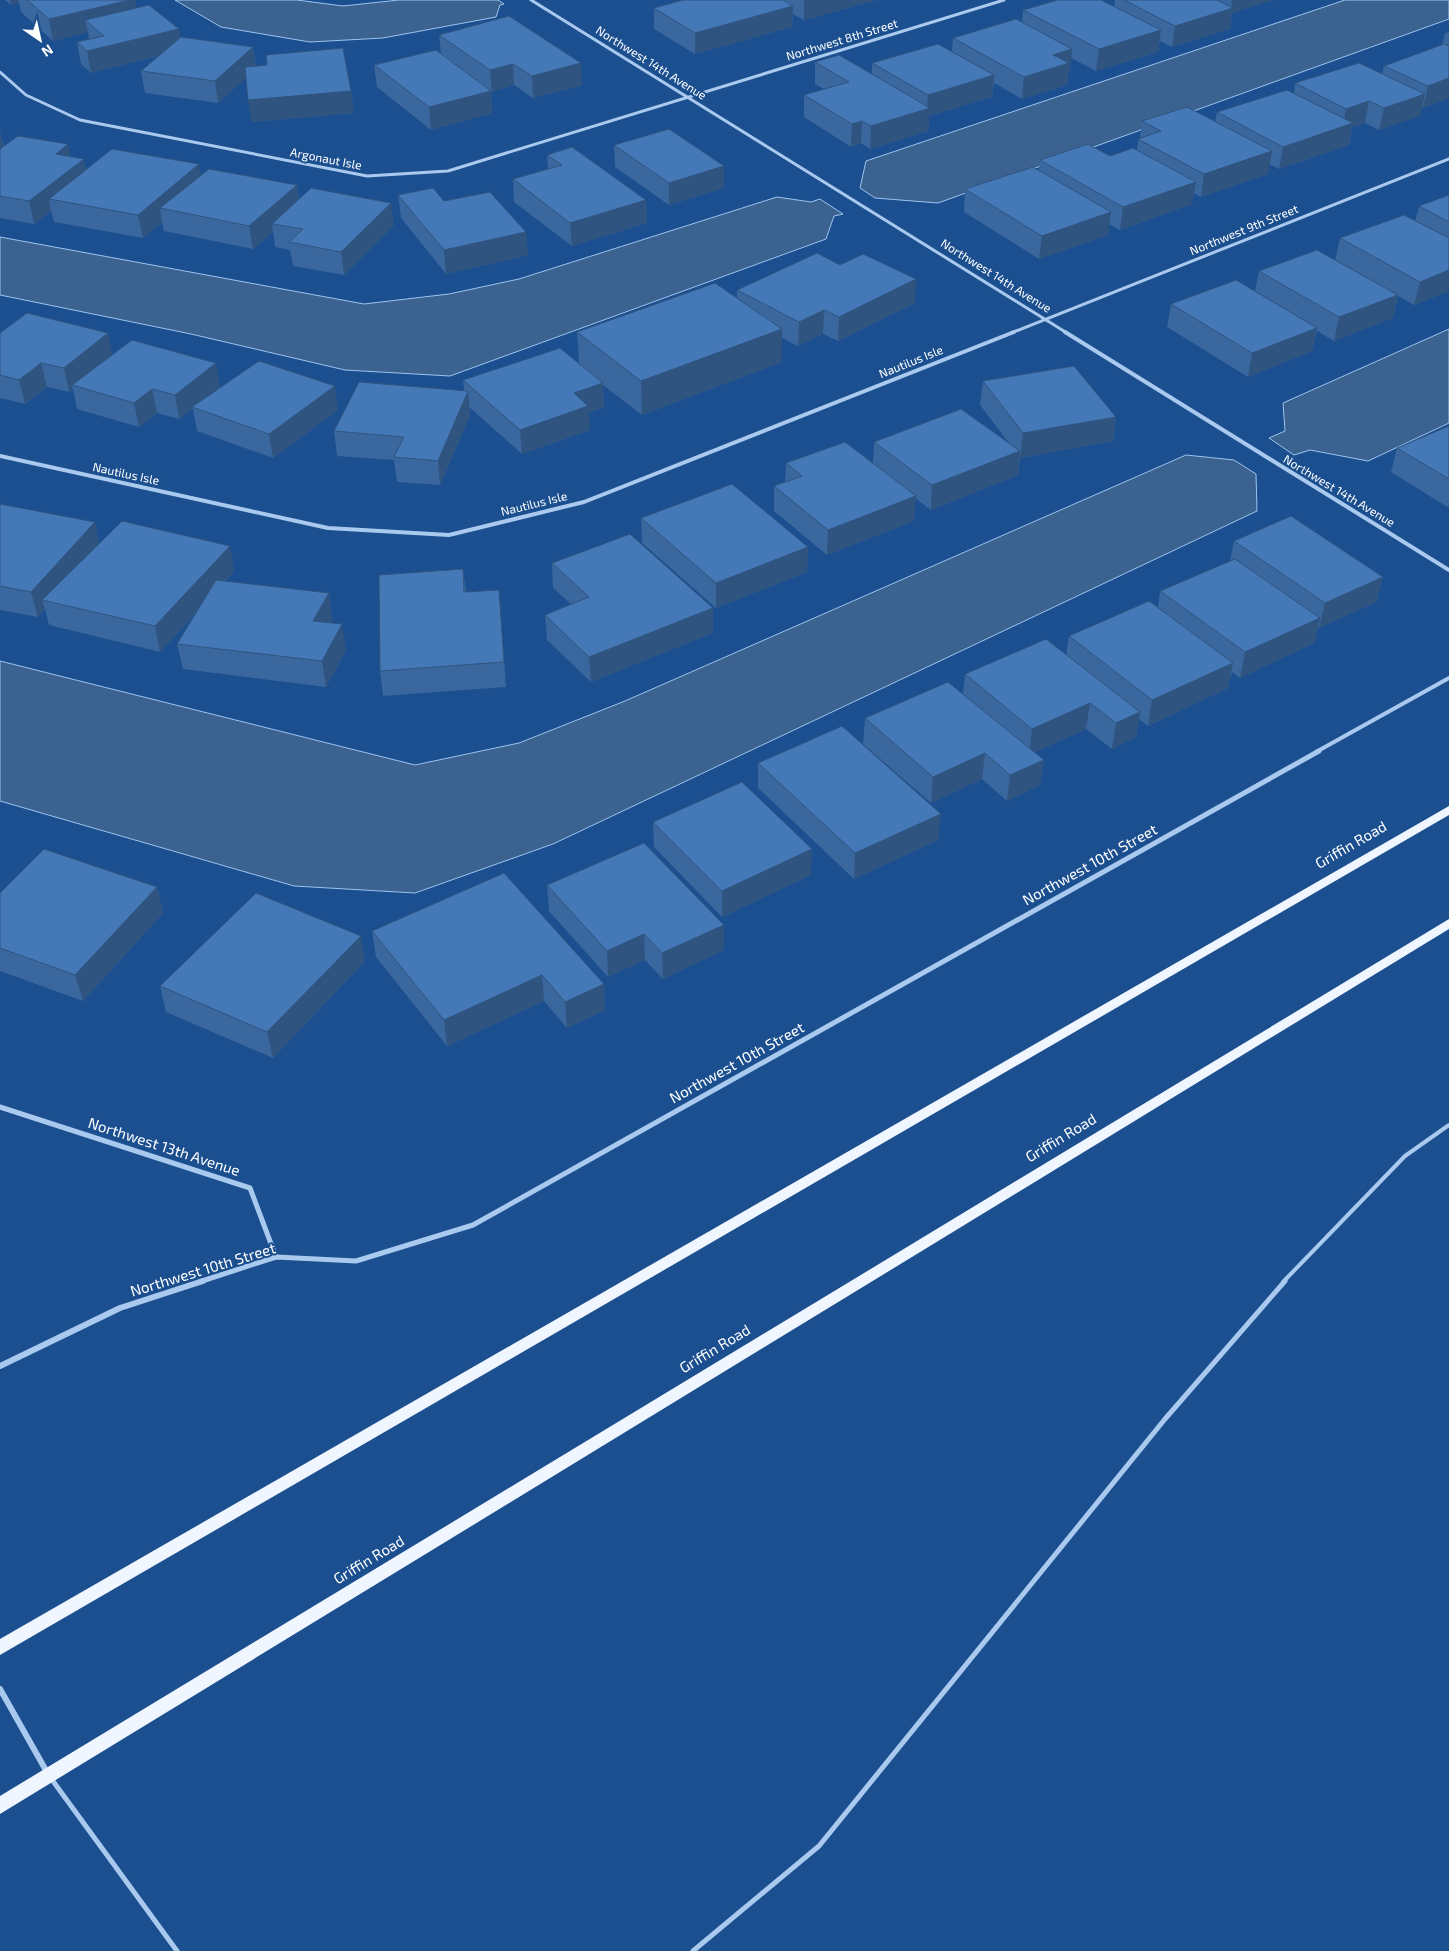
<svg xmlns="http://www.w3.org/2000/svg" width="1449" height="1951" viewBox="0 0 1449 1951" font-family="'Exo 2',sans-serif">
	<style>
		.water { fill: #3c6290; stroke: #9cc4f0 }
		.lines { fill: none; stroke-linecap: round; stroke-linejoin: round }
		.service-far1 { stroke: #a9c9ee; stroke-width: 4 }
		.service { stroke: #a9c9ee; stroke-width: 5 }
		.minor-far3 { stroke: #a9c9ee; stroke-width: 3 }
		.minor-far2 { stroke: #a9c9ee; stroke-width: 4 }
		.minor-far1 { stroke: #a9c9ee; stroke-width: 5 }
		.minor { stroke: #a9c9ee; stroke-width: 6 }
		.primary { fill: #f0f6ff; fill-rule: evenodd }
		.wall { fill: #3a679d }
		.shaded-wall { fill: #305480 }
		.building { fill: #4478b7; stroke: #305480 }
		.labels { text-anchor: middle; stroke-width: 4; stroke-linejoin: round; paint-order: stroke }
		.far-street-label { font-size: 12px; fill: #fff; stroke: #1b4f8f }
		.street-label { font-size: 15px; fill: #fff; stroke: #1b4f8f }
	</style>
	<rect width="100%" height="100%" fill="#1b4f8f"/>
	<g class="water">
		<polygon points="175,0 297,0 343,6 399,0 498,0 504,4 500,5 496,17 383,38 310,42 221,27"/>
		<polygon points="1345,0 1449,0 1449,19 938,203 875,198 860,188 866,161"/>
		<polygon points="777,197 811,202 820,199 843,214 834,216 826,239 450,376 345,370 191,334 0,295 0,237 364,304 449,294 519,279"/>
		<polygon points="1449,329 1449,423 1368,461 1310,450 1294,455 1269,438 1285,431 1283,403"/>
		<polygon points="1186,455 1234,460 1256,474 1257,511 553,844 415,893 294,886 0,801 0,661 415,765 519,743 625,701"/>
	</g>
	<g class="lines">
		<polyline class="service-far1" points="1283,1282 1405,1156 1449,1125"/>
		<g class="service">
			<polyline points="50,1777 177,1951"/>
			<polyline points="693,1951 819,1846 1165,1419 1285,1281"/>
		</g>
		<g class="minor-far3">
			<polyline points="531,0 1067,333"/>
			<polyline points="0,72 26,95 80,120 367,176 448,171 1004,0"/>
			<polyline points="1011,333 1449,159"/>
		</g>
		<g class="minor-far2">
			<polyline points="1065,332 1449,570"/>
			<polyline points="0,456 328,528 449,535 584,502 1014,332"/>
			<polyline points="1316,752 1449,678"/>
		</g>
		<g class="minor-far1">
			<polyline points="0,1107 250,1188 276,1257"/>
			<polyline points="199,1282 276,1257 356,1261 473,1225 1319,751"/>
		</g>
		<g class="minor">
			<polyline points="0,1366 120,1308 203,1281"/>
			<polyline points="0,1689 48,1774"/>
		</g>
		<g class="primary">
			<polygon points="1449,806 1449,815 0,1655 0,1639"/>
			<polygon points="1449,919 1449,929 0,1814 0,1796"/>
		</g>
	</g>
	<g class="wall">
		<polygon points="5,0 135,0 136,8 179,29 180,38 253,47 256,66 351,91 354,113 252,122 246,78 218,103 145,93 141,71 158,56 91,73 81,64 77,42 89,39 88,32 53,41 21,12 19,3 11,5"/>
		<polygon points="683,0 877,0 804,20 793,14 792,27 695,54 654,29 654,8"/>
		<polygon points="1115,0 1273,0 1232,13 1230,29 1172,47 1160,41 1158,52 1096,71 1071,58 1070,71 1068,71 1067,85 1022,99 994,83 992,97 929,116 929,131 870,149 861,143 851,147 804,117 804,95 824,89 815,84 815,62 872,74 872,63 952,51 953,38 1022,23 1023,10 1114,7"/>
		<polygon points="1449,32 1449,98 1423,108 1422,107 1420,116 1379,130 1365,123 1352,127 1349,145 1279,169 1269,164 1268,174 1201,197 1194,193 1192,204 1120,230 1109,224 1108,235 1039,259 964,212 965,189 1039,170 1040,160 1110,156 1137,150 1138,139 1140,138 1142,121 1215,122 1217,112 1294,93 1295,83 1382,74 1384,66 1442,45 1445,33"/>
		<polygon points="439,35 582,85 533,98 514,85 492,92 489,89 491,91 492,113 431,130 377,87 374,65 441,54"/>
		<polygon points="0,131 4,146 68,144 70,157 86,169 201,175 297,185 299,199 394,225 344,275 293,266 290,250 275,247 273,232 253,249 164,231 162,222 143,238 54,222 51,211 34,224 0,218"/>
		<polygon points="614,145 724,188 669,205 615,167"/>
		<polygon points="547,155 646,200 647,223 572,246 514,202 513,179 548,169"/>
		<polygon points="398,195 444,201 526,232 528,255 446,274 401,218"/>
		<polygon points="1449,195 1449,291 1414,305 1398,296 1393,318 1334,341 1317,331 1312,351 1248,377 1167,327 1171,304 1255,291 1259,271 1335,260 1340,238 1415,221 1419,206"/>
		<polygon points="737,290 915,303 838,341 823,334 798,346 782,338 782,362 642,415 603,385 604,407 589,413 590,430 522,454 469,407 470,415 440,485 397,482 394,460 337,456 334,431 464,390 463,380 579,363 577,332 737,298"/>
		<polygon points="0,332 0,333 108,333 112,355 220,387 210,395 338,410 273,458 197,431 193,409 179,419 157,413 139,427 77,409 73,389 69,392 47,387 25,404 0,398"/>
		<polygon points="983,381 1116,417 1113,441 1020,458 1018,475 931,510 915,498 914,521 827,555 774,511 774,486 785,482 786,463 873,464 874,442 1008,442 980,405"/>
		<polygon points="1449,426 1449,508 1391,472 1397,448"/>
		<polygon points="0,504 99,543 234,571 225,582 329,593 332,619 330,623 346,650 326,687 183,669 177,644 197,612 160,652 49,625 45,609 38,617 0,610"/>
		<polygon points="641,518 808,547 807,572 716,608 642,543"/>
		<polygon points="1234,541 1383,577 1376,602 1319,628 1318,627 1314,643 1240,678 1232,672 1228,688 1148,726 1139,719 1136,737 1112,749 1086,729 1035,752 1040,785 1007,801 982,779 931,803 863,744 865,718 963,694 965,674 1066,655 1069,636 1158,608 1160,591 1230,561"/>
		<polygon points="552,563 713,608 713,633 591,682 547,640 545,615 571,604 553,588"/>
		<polygon points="463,569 466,592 499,590 506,687 383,696 380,671"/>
		<polygon points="758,763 938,840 854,879 758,788"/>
		<polygon points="653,822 811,875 722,917 654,847"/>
		<polygon points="547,885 724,950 663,979 645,960 608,977 549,911"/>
		<polygon points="157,887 163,913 83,1001 0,971 0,893"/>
		<polygon points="372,931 604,984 605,1010 567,1028 544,1001 447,1046 376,957"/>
		<polygon points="365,961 273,1058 166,1012 160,986"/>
	</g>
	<g class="shaded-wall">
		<polygon points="10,0 18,0 19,3 11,5"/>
		<polygon points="130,0 135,0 138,20 85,20 88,32 53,41 49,19"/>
		<polygon points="804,0 877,0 804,20"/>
		<polygon points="1232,0 1273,0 1232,13 1230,29 1172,47 1175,26 1231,9"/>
		<polygon points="793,6 792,27 695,54 695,33"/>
		<polygon points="179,29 182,50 91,73 87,51"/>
		<polygon points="1161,30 1158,52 1096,71 1099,49"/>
		<polygon points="253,47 256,69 218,103 215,81"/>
		<polygon points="1072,49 1070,71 1068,71 1067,85 1022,99 1024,77 1053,55"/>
		<polygon points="581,63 582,85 533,98 532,76"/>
		<polygon points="513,64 514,85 492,92 490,70"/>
		<polygon points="994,75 992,97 929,116 929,131 870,149 871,126 927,109 928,95"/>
		<polygon points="1449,78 1449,98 1423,108 1428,86"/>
		<polygon points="351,91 354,113 252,122 248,100"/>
		<polygon points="491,91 492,113 431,130 429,107"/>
		<polygon points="1425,94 1420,116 1379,130 1384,108"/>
		<polygon points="1369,101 1365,123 1352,127 1349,145 1279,169 1283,147 1343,126 1346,109"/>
		<polygon points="862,121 861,143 851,147 852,124"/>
		<polygon points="0,131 5,153 0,155"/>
		<polygon points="68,144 72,167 56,154"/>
		<polygon points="1272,151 1268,174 1201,197 1204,174"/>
		<polygon points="84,159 88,182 49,199 51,211 34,224 29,201"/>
		<polygon points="199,164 203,187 160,208 162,222 143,238 138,215"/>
		<polygon points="724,166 724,188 669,205 669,183"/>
		<polygon points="1196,182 1192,204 1120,230 1123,207"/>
		<polygon points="297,185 300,208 272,224 273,232 253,249 249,226"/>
		<polygon points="646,200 647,223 572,246 570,223"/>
		<polygon points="391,203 394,225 344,275 341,252"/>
		<polygon points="1111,212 1108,235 1039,259 1042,236"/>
		<polygon points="526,232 528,255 446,274 444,250"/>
		<polygon points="1449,270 1449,291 1414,305 1420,282"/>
		<polygon points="916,279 915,303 838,341 839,317"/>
		<polygon points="1398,295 1393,318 1334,341 1339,317"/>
		<polygon points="824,310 823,334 798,346 799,322"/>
		<polygon points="1317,328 1312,351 1248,377 1252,353"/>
		<polygon points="782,329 782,362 642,415 641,381"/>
		<polygon points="108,333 113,356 72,385 73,389 69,392 64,368"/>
		<polygon points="41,363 47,387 25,404 19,380"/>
		<polygon points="216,363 220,387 194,408 192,407 193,409 179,419 175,395"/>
		<polygon points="603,383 604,407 589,413 590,430 522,454 520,430 574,393"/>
		<polygon points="335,386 338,410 273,458 269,434"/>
		<polygon points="152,389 157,413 139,427 134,403"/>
		<polygon points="468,391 470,415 440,485 438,461"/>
		<polygon points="1116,417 1113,441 1020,458 1023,433"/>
		<polygon points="1020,451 1018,475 931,510 932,485"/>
		<polygon points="916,496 914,521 827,555 828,530"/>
		<polygon points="95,522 100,547 42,600 45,609 38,617 31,592"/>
		<polygon points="230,546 234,571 160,652 155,626"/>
		<polygon points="808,547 807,572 716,608 716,583"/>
		<polygon points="1383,577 1376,602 1319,628 1325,603"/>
		<polygon points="329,593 332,619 317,647 313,621"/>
		<polygon points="713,608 713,633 591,682 589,657"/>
		<polygon points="1320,618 1314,643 1240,678 1245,652"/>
		<polygon points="342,624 346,650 326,687 322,661"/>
		<polygon points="1233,663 1228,688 1148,726 1152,700"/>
		<polygon points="1090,703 1086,729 1029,755 1032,729"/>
		<polygon points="1140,712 1136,737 1112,749 1116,723"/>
		<polygon points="985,753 982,779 931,803 933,777"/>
		<polygon points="1044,760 1040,785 1007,801 1010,775"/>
		<polygon points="941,814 938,840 854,879 855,853"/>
		<polygon points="812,849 811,875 722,917 722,891"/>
		<polygon points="157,887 163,913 83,1001 75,975"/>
		<polygon points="724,925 724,950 663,979 662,953"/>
		<polygon points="644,934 645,960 608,977 607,951"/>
		<polygon points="361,936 365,961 273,1058 267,1032"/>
		<polygon points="542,975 544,1001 447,1046 444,1020"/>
		<polygon points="604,984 605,1010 567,1028 565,1002"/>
	</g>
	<g class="building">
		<polygon points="27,0 130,0 49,19"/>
		<polygon points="683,0 783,0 793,6 695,33 654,8"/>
		<polygon points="1058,0 1101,0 1161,30 1099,49 1023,10"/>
		<polygon points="1124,0 1217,0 1233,8 1175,26"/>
		<polygon points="149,5 179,29 87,51 77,42 104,36 85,20"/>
		<polygon points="509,16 581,63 532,76 513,64 490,70 439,35"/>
		<polygon points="1016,19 1072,49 1053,55 1069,63 1024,77 953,38"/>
		<polygon points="181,37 253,47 215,81 141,71"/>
		<polygon points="938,44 994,75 928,95 872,63"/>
		<polygon points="1444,44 1449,46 1449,78 1428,86 1384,66"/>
		<polygon points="343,48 351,91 248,100 245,67 267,65 266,55"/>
		<polygon points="436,50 491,91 429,107 374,65"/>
		<polygon points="839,55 930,108 871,126 862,121 852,124 804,95 849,82 815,62"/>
		<polygon points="1359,63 1425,94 1384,108 1369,101 1346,109 1295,83"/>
		<polygon points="1287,90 1353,123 1283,147 1217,112"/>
		<polygon points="1187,107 1272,151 1204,174 1138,139 1161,131 1142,121"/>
		<polygon points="669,129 724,166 669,183 614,145"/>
		<polygon points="18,136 68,144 56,154 84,159 29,201 0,196 0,149"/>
		<polygon points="1088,144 1110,156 1133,148 1196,182 1123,207 1040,160"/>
		<polygon points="572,147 646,200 570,223 513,179 562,165 547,155"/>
		<polygon points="112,149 199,164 138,215 49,199"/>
		<polygon points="1033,167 1111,212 1042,236 965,189"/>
		<polygon points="209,169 297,185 249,226 160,208"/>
		<polygon points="311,188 391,203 341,252 289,242 303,229 272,224"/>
		<polygon points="433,188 444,201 490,192 526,232 444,250 398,195"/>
		<polygon points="1449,195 1449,222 1419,206"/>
		<polygon points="1404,215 1449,238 1449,270 1420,282 1340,238"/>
		<polygon points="1317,250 1398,295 1339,317 1259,271"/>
		<polygon points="817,253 840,265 863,254 916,279 839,317 824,310 799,322 737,290"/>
		<polygon points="1236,280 1317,328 1252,353 1171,304"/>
		<polygon points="715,283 782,329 641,381 577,332"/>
		<polygon points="27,313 108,333 64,368 41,363 19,380 0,375 0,333"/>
		<polygon points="132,340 216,363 175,395 152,389 134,403 72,385"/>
		<polygon points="560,348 603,383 574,393 588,406 520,430 463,380"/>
		<polygon points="259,361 335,386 269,434 192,407"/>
		<polygon points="1074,366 1116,417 1023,433 983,381"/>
		<polygon points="359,382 468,391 438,461 394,457 404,437 334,431"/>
		<polygon points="961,409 1020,451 932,485 874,442"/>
		<polygon points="1449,426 1449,479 1397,448"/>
		<polygon points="845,442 916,496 828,530 774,486 802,476 786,463"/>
		<polygon points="732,484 808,547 716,583 641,518"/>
		<polygon points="0,504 95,522 31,592 0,586"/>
		<polygon points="1291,516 1383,577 1325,603 1234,541"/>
		<polygon points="122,521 230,546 155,626 42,600"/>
		<polygon points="630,534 713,608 589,657 545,615 589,597 552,563"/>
		<polygon points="1235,559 1320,618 1245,652 1160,591"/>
		<polygon points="463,569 464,592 499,590 504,662 380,671 379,575"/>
		<polygon points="216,580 329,593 313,621 342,624 322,661 177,644"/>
		<polygon points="1149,601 1233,663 1152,700 1069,636"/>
		<polygon points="1046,639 1140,712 1116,723 1090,703 1032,729 965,674"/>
		<polygon points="948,682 1044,760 1010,775 985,753 933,777 865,718"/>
		<polygon points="842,726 941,814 855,853 758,763"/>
		<polygon points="742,782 812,849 722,891 653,822"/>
		<polygon points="644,843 724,925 662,953 644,934 607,951 547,885"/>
		<polygon points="44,849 157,887 75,975 0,948 0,893"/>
		<polygon points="504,873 604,984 565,1002 542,975 444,1020 372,931"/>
		<polygon points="256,893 361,936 267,1032 160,986"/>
	</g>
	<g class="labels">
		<g class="far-street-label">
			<text transform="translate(842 40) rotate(-17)" y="4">Northwest 8th Street</text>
			<text transform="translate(651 63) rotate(32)" y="4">Northwest 14th Avenue</text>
			<text transform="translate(326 159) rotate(11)" y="4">Argonaut Isle</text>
			<text transform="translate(1244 230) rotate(-22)" y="4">Northwest 9th Street</text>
			<text transform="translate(996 276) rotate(32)" y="4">Northwest 14th Avenue</text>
			<text transform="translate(911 362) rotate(-22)" y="4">Nautilus Isle</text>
			<text transform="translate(126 474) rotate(12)" y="4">Nautilus Isle</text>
			<text transform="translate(1339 491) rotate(31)" y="4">Northwest 14th Avenue</text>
			<text transform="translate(534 504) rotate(-14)" y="4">Nautilus Isle</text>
		</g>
		<g class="street-label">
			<text transform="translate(1351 845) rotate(-30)" y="5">Griffin Road</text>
			<text transform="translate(1090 865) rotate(-29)" y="5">Northwest 10th Street</text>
			<text transform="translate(737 1063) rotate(-29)" y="5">Northwest 10th Street</text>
			<text transform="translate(1061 1138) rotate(-31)" y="5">Griffin Road</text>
			<text transform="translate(164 1147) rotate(18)" y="5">Northwest 13th Avenue</text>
			<text transform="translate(203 1270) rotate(-17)" y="5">Northwest 10th Street</text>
			<text transform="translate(715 1349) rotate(-31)" y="5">Griffin Road</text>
			<text transform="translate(369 1560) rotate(-31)" y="5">Griffin Road</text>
		</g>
	</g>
	<g transform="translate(40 40) rotate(146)" stroke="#1b4f8f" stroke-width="4" paint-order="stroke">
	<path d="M0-4L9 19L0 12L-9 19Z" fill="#ffffff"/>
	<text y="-8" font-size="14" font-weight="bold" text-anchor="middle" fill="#ffffff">N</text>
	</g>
</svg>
